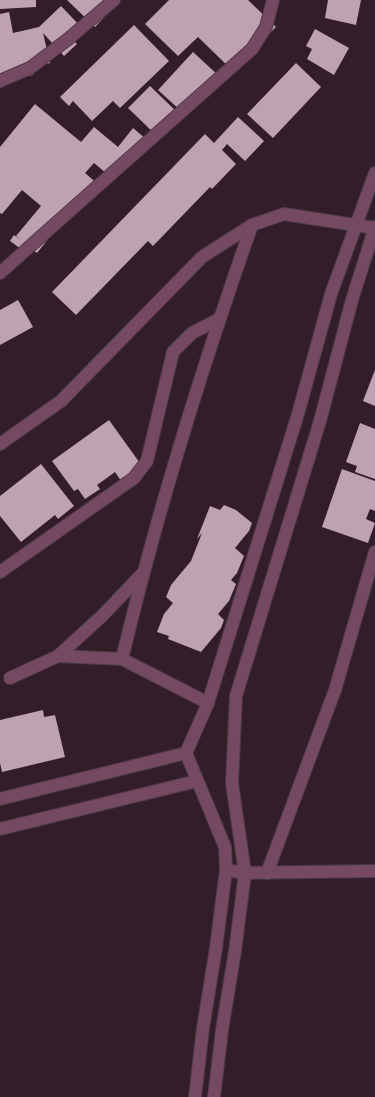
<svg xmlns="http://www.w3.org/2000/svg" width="375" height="1097" viewBox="0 0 375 1097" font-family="'Fira Sans Condensed',sans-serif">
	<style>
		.building { fill: #bfa2b0 }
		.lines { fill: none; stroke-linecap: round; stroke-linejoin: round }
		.minor-casing { stroke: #4f3b46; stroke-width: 14 }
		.minor { stroke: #764962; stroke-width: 12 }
	</style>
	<rect width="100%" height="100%" fill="#331d29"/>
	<g class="building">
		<polygon points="0,0 36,0 36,7 0,9"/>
		<polygon points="67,0 120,0 95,27"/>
		<polygon points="169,0 248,0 276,27 259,44 261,47 235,73 198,37 178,56 145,24"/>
		<polygon points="328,0 361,0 356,25 325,18"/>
		<polygon points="61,6 83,29 72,39 77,44 64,56 43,33 50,63 32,67 33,75 0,82 0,14 9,12 13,33 39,27"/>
		<polygon points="134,25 169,61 120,108 113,101 92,121 73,101 69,106 60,97"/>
		<polygon points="315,29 349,48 334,75 307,59 312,49 306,46"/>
		<polygon points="193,52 219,76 181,111 158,90"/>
		<polygon points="296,63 321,87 273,138 247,114"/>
		<polygon points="150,86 178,113 157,136 128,108"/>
		<polygon points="35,104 81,142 94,127 118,147 133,128 146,139 113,179 94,163 85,173 99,185 80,199 37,253 26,244 21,249 10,241 14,235 22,241 16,236 41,206 22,190 2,214 0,213 0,147"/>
		<polygon points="238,117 264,141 245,161 227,144 222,150 236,164 212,189 210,187 153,246 148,241 76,315 52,292 205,134 214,143"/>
		<polygon points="18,300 33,327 0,345 0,310"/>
		<polygon points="375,370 375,406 363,401"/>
		<polygon points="109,420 142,466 121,481 115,472 97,485 100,489 85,499 78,489 74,491 52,461"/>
		<polygon points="360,423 375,429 375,479 355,472 357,466 346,462"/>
		<polygon points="41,464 74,506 58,519 55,515 21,542 0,516 0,496"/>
		<polygon points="342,469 375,481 375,511 370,509 366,519 375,523 368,543 322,527"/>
		<polygon points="224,505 236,510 252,523 249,531 235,548 244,556 237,573 231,580 236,584 229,601 218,614 224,620 221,628 201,652 168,639 169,636 157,632 164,614 173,603 166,597 171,585 191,561 202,533 197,539 210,506 220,510"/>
		<polygon points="43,710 44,717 55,715 65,757 2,772 0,763 0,720"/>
	</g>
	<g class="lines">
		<defs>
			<g id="minor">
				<polyline points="0,81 30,68 67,40 114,0"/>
				<polyline points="0,273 252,49 266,27 273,0"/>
				<polyline points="0,444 61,401 202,257 252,225 284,214 375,228"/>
				<polyline points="0,572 134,478 147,461 173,352 192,333 219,319"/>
				<polyline points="58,656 102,616 142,574"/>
				<path d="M122,659C157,512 202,367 252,225"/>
				<polyline points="10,678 58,656 122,659 208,703"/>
				<polyline points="0,799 186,753"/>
				<polyline points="0,829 197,781"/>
				<polyline points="226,870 245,873 375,871"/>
				<polyline points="267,873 335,690 375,552"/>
				<polyline points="195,1097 203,1028 216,948 226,870 225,847 186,753 208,703 298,414 331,294 375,173"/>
				<polyline points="214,1097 222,1030 235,951 245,873 232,783 236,696 320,421 352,300 375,227"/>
			</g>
		</defs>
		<use href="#minor" class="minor-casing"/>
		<use href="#minor" class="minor"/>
	</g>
</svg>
